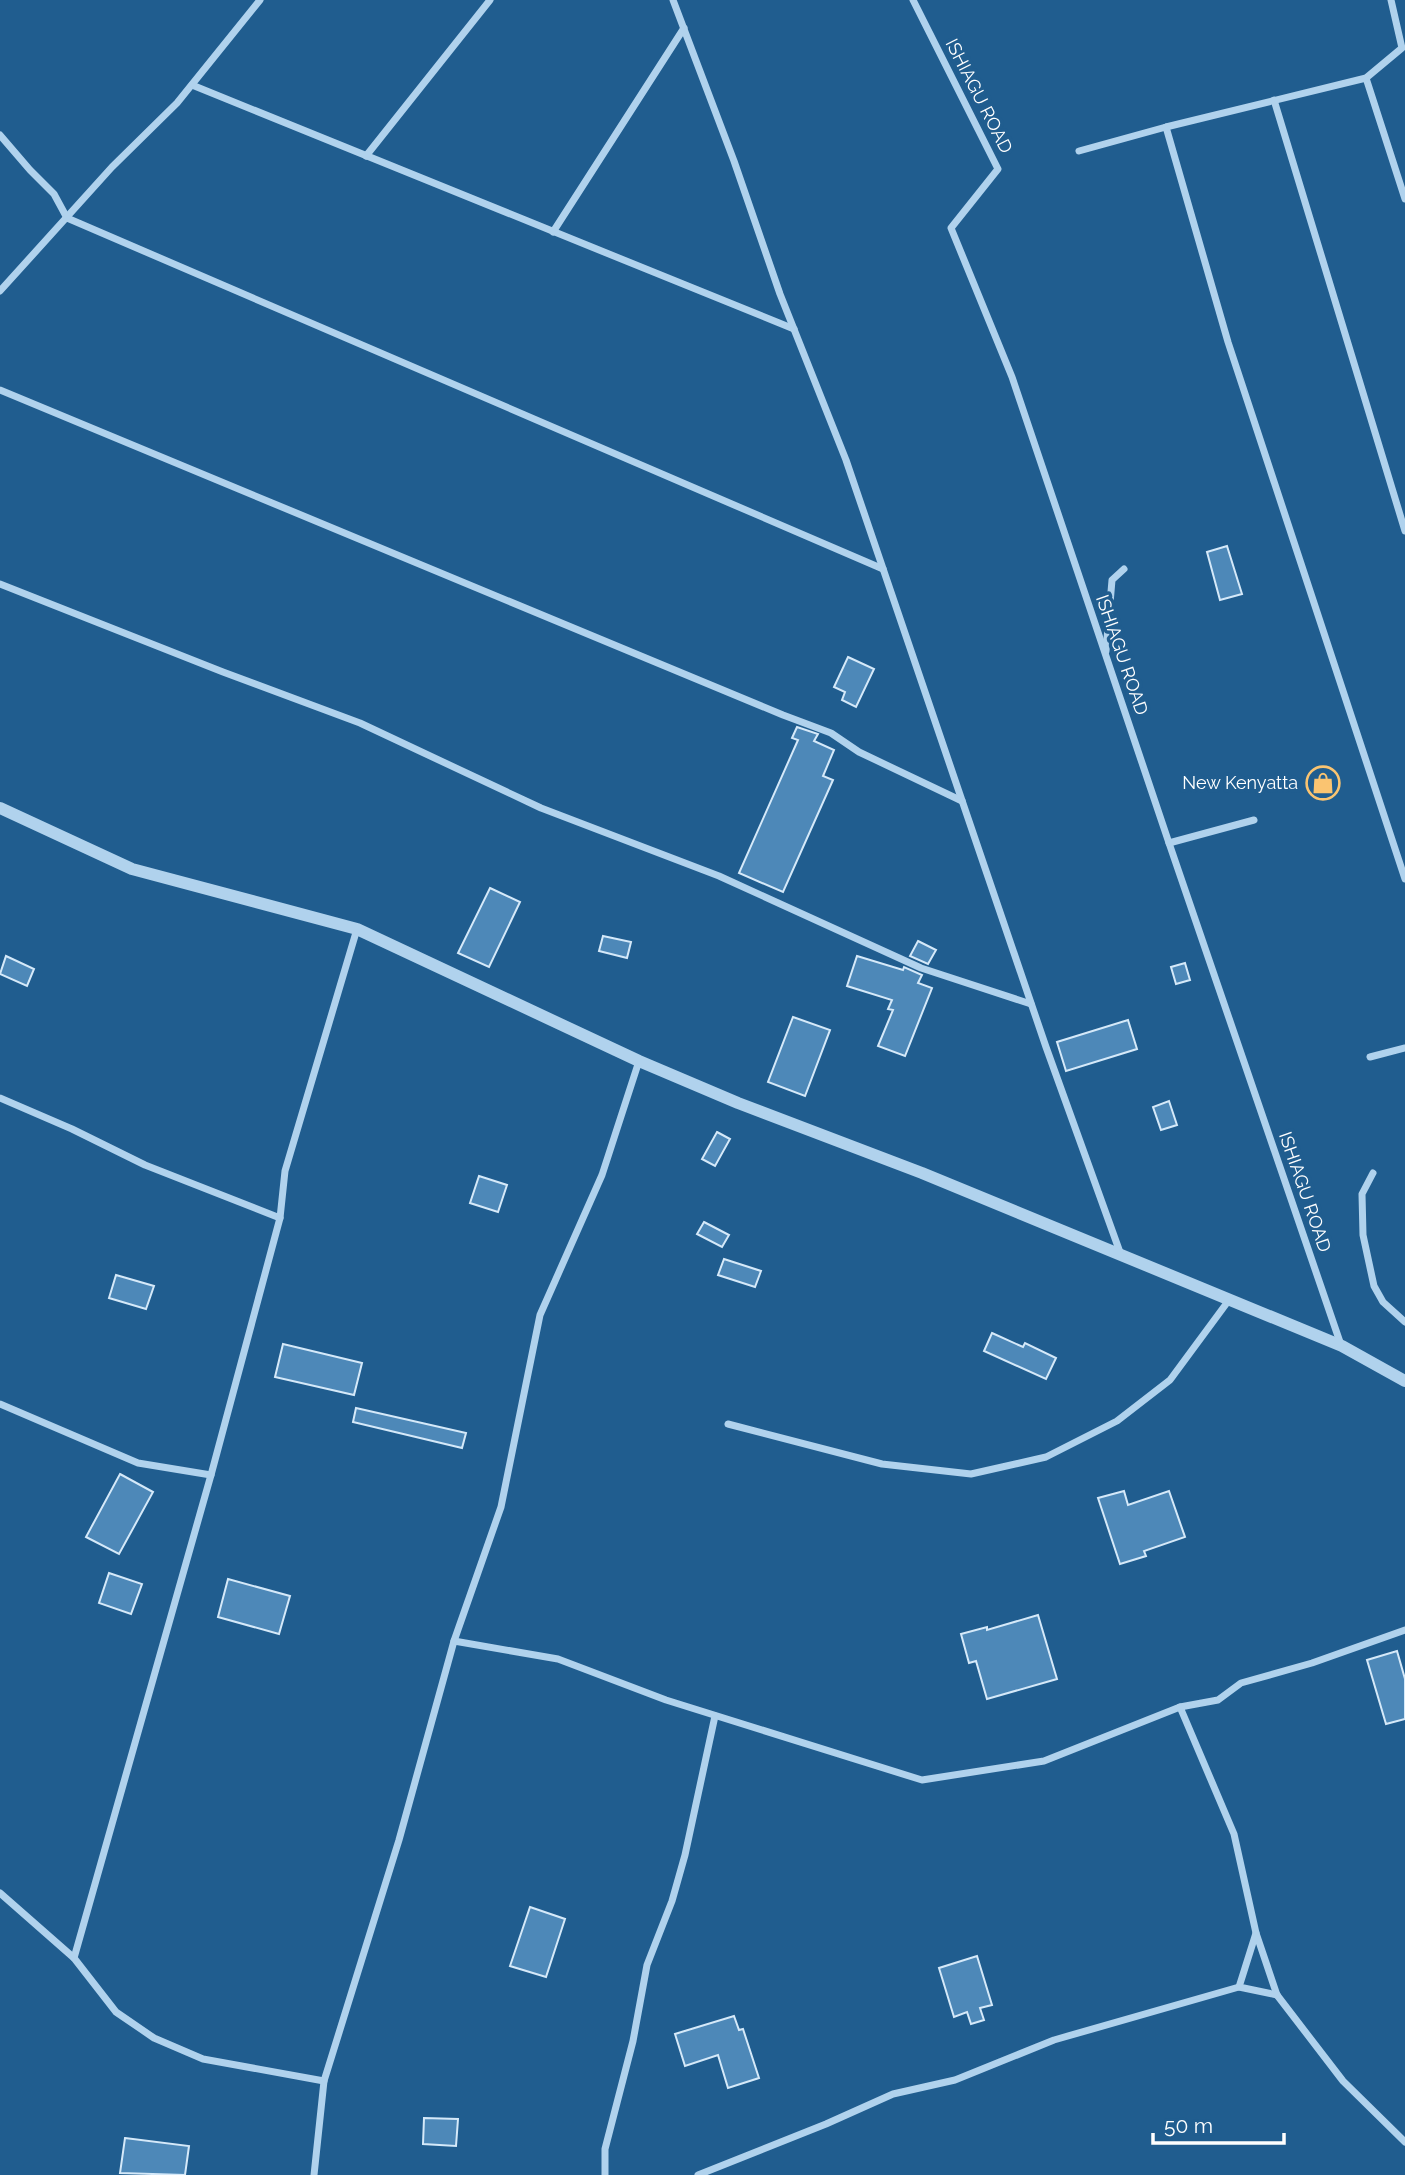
<svg xmlns="http://www.w3.org/2000/svg" width="1405" height="2175" viewBox="0 0 1405 2175" font-family="Raleway,sans-serif">
	<style>
		.building { fill: #4d88b8; stroke: #d5e9f9; stroke-width: 2 }
		.lines { fill: none; stroke-linecap: round; stroke-linejoin: round }
		.minor { stroke: #b0d2ed; stroke-width: 7 }
		.tertiary { stroke: #b0d2ed; stroke-width: 12 }
		.labels { text-anchor: middle; stroke-width: 7; stroke-linejoin: round; paint-order: stroke }
		.street-label { font-size: 18px; fill: #fff; stroke: #205d8f }
		.poi-label { font-size: 18px; fill: #fff; stroke: #205d8f; text-anchor: end }
	</style>
	<rect width="100%" height="100%" fill="#205d8f"/>
	<g class="building">
		<polygon points="1227,546 1242,594 1220,600 1207,552"/>
		<polygon points="848,657 874,669 856,707 842,700 845,692 834,687"/>
		<polygon points="797,727 818,734 814,741 834,750 823,776 833,780 783,892 739,873 798,740 792,738"/>
		<polygon points="490,888 520,902 489,967 458,953"/>
		<polygon points="603,936 631,942 627,958 599,951"/>
		<polygon points="918,941 936,950 928,964 910,956"/>
		<polygon points="6,956 34,969 27,986 0,974"/>
		<polygon points="857,956 903,970 904,967 922,975 918,983 932,988 905,1056 878,1046 893,1010 888,1009 892,1000 847,986"/>
		<polygon points="1185,963 1190,980 1176,984 1171,967"/>
		<polygon points="793,1017 830,1030 805,1096 768,1082"/>
		<polygon points="1128,1020 1137,1049 1066,1071 1057,1042"/>
		<polygon points="1169,1101 1177,1125 1161,1130 1153,1107"/>
		<polygon points="717,1132 730,1139 715,1166 702,1159"/>
		<polygon points="479,1176 507,1185 498,1212 470,1203"/>
		<polygon points="704,1222 729,1235 722,1247 697,1234"/>
		<polygon points="724,1259 761,1271 755,1287 718,1275"/>
		<polygon points="116,1275 154,1286 146,1309 109,1298"/>
		<polygon points="992,1333 1023,1347 1025,1343 1056,1358 1046,1379 984,1351"/>
		<polygon points="283,1344 362,1363 354,1395 275,1377"/>
		<polygon points="356,1408 466,1433 462,1448 353,1422"/>
		<polygon points="120,1474 153,1492 119,1554 86,1537"/>
		<polygon points="1124,1491 1128,1505 1169,1491 1185,1537 1144,1551 1146,1556 1120,1564 1098,1498"/>
		<polygon points="109,1573 142,1584 131,1614 99,1603"/>
		<polygon points="228,1579 290,1596 279,1634 218,1617"/>
		<polygon points="1038,1615 1057,1679 987,1699 976,1661 969,1663 961,1634 987,1627 987,1630"/>
		<polygon points="1397,1651 1405,1679 1405,1719 1386,1724 1367,1660"/>
		<polygon points="530,1907 565,1919 546,1977 510,1966"/>
		<polygon points="977,1956 992,2005 980,2008 984,2020 971,2024 967,2012 954,2017 939,1968"/>
		<polygon points="734,2016 739,2030 743,2029 759,2078 728,2088 718,2055 685,2066 675,2034"/>
		<polygon points="424,2118 458,2119 456,2146 423,2144"/>
		<polygon points="125,2138 189,2146 185,2175 120,2173"/>
	</g>
	<g class="lines">
		<g class="minor">
			<polyline points="673,0 734,161 780,294 846,460 1046,1047 1121,1255"/>
			<polyline points="913,0 998,169 951,228 1012,377 1169,843 1341,1345"/>
			<polyline points="1366,78 1405,199"/>
			<polyline points="192,85 794,329"/>
			<polyline points="1274,100 1405,531"/>
			<polyline points="1166,127 1228,342 1405,879"/>
			<polyline points="0,135 30,170 54,194 67,218 883,569"/>
			<polyline points="1079,151 1166,127 1366,78 1402,48 1391,0"/>
			<polyline points="366,156 490,0"/>
			<polyline points="553,232 684,28"/>
			<polyline points="0,291 112,167 177,103 260,0"/>
			<polyline points="0,390 783,715 831,733 859,752 962,801"/>
			<polyline points="0,584 223,672 360,723 541,808 719,876 921,968 1031,1004"/>
			<polyline points="1106,651 1112,580 1124,569"/>
			<polyline points="1169,843 1254,820"/>
			<polyline points="1370,1057 1405,1048"/>
			<polyline points="0,1098 72,1129 145,1165 280,1218"/>
			<polyline points="1373,1173 1362,1194 1363,1235 1374,1286 1383,1302 1405,1322"/>
			<polyline points="0,1404 138,1463 211,1475"/>
			<polyline points="728,1424 882,1464 971,1474 1046,1457 1117,1421 1170,1380 1229,1300"/>
			<polyline points="1405,1630 1312,1663 1241,1683 1218,1700 1180,1707 1234,1834 1256,1933 1277,1995 1343,2081 1405,2142"/>
			<polyline points="454,1641 558,1659 666,1700 922,1780 1044,1761 1180,1707"/>
			<polyline points="0,1893 74,1958 116,2012 154,2038 203,2059 324,2081"/>
			<polyline points="1256,1933 1239,1987 1277,1995"/>
			<polyline points="74,1958 211,1475 280,1218 285,1171 357,929"/>
			<polyline points="314,2175 324,2081 399,1840 454,1641 501,1507 540,1315 602,1175 639,1061"/>
			<polyline points="605,2175 605,2149 633,2041 647,1965 672,1901 685,1855 715,1716"/>
			<polyline points="698,2175 826,2124 893,2094 955,2080 1054,2040 1239,1987"/>
		</g>
		<polyline class="tertiary" points="0,808 132,869 357,929 639,1061 738,1103 922,1173 1342,1346 1405,1381"/>
	</g>
	<defs>
		<symbol id="shop-ring" viewBox="-11 -11 22 22"><circle r="9.5" fill="#205d8f" stroke="#fac471" stroke-width="1.5"/><path d="M-5-2.5h2.3a2.7 3.5 0 0 1 5.4 0H5L5.5 6h-11ZM-1.5-2.5h3a1.5 2.3 0 0 0-3 0Z" fill="#fac471"/></symbol>
	</defs>
	<g fill-rule="evenodd">
		<use href="#shop-ring" x="1304" y="764" width="38" height="38"/>
	</g>
	<g class="labels">
		<g class="street-label">
			<text transform="translate(979 96) rotate(63)" y="6">ISHIAGU ROAD</text>
			<text transform="translate(1122 655) rotate(71)" y="6">ISHIAGU ROAD</text>
			<text transform="translate(1305 1192) rotate(71)" y="6">ISHIAGU ROAD</text>
		</g>
		<g class="poi-label">
			<text x="1298" y="789">New Kenyatta</text>
		</g>
	</g>
	<path d="M1153 2133v10h131v-10" fill="none" stroke="#ffffff" stroke-width="3.5"/>
	<text x="1164" y="2133" font-size="21" fill="#ffffff" stroke="#205d8f" stroke-width="5" paint-order="stroke">50 m</text>
</svg>
